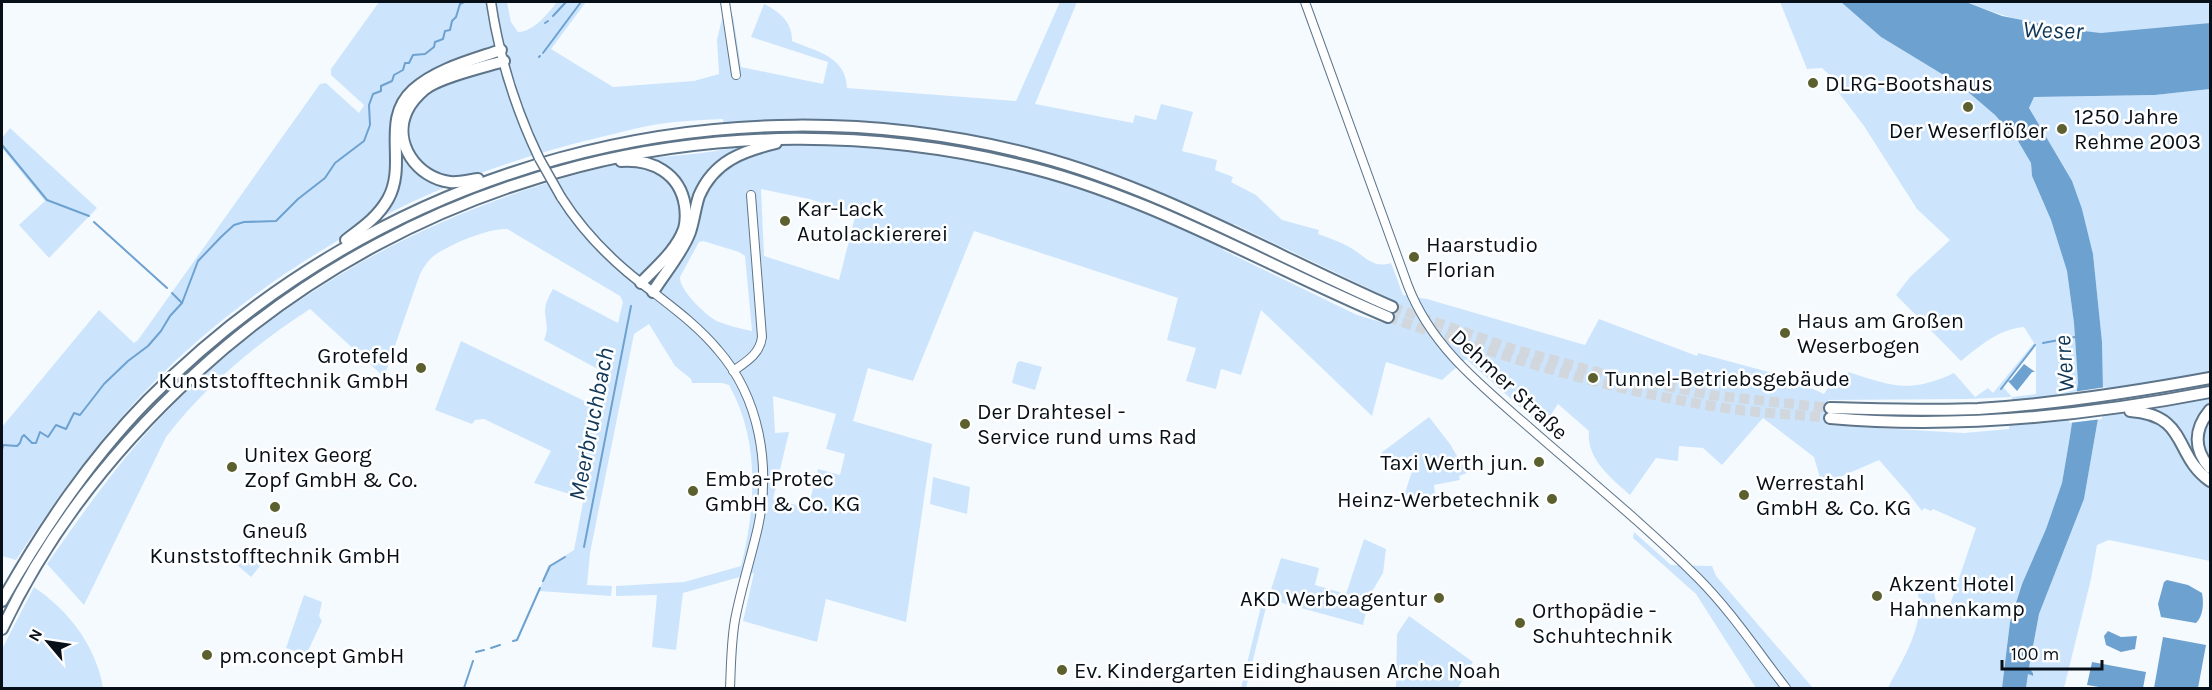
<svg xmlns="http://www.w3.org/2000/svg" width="2212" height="690" viewBox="0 0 2212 690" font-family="Karla,sans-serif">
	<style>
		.green { fill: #cde5fc; fill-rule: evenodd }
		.water { fill: #6da1d0 }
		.pier { fill: #f5faff }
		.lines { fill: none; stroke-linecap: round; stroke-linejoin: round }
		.stream { stroke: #6da1d0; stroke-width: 2 }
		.highway-tunnel { stroke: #d1d7dc; stroke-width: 10; stroke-dasharray: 10 5; stroke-linecap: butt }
		.secondary-casing { stroke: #5d7489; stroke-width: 10 }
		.primary-casing { stroke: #5d7489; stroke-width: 11 }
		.highway-casing { stroke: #5d7489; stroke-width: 14 }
		.secondary { stroke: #fff; stroke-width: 8 }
		.primary { stroke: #fff; stroke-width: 8 }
		.highway { stroke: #fff; stroke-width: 10 }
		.primary-bridge-casing { stroke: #5d7489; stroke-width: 11; stroke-linecap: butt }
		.primary-bridge { stroke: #fff; stroke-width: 8 }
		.poi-dot { fill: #5c602e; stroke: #fff; stroke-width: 2 }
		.labels { text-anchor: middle; stroke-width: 5; stroke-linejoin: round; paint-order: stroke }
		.poi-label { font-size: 22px; fill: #071018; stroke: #fff; text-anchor: start }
		.street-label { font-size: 22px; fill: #071018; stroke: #fff }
		.water-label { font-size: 24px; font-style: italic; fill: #103757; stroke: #fff }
	</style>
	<rect width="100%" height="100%" fill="#f5faff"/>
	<g class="green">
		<path d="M379,2H507L511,22L518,32C535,31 547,14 557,2H586L551,49L613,87L694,81L719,74L717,40L723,14L733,16L741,67L823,84L828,62L751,37L764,4C779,11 793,23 792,41C817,52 846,56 847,88L1016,101L1060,2H1077L1035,104L1133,123L1135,115L1156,120L1161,104L1193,112L1182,151L1217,160L1215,170L1233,177L1231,182L1256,195L1282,220L1319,230L1318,234C1329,238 1341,242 1351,248C1365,256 1373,269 1391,263L1403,295L1427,299L1585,345L1599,319L1697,356L1698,353L1787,377L1824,394L1830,385L1846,379L1848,372C1892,386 1909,394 1954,373L1975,397L1988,388L1993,393L2034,343L2024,327C1999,329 1981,345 1961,361L1896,295L1910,277L1950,240L1917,209L1864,126L1836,89V81L1822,68L1807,69L1780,2H1841L1881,37L1960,85L1995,115L2018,141L2031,163L2032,176L2051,220L2067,271L2074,323L2078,383L2070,436L2062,483L2046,529L2022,584L2010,622L2002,688H1888C1903,658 1928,622 1916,587L1931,579L1938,611H1948L1976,528L1933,509L1931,511L1924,508L1922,511L1908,493L1879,460L1822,485L1814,457L1763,418L1722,465L1703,448L1679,446L1678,461L1656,458L1630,495C1611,478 1586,459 1589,431L1558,404L1543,427L1466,359L1442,380L1386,362L1372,416L1261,310L1241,375L1221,369L1216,389L1186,381L1196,348L1167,340L1178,298L974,231L913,381L868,368L853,421L932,444L906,622L826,599L817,642L743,621L754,573L683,593L676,650L652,647L657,595L616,596V586L684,582L741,566C756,507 760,440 729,385L722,383H692L691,379L675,366L649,324L634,334L590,553L587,585L612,586L611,596L539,591L548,566L574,550L585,492L576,496L534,483L551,451L484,419L475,420L472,424L435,410L461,341L601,409L607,374L544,340C549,327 546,325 545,312C545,303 549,296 553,289L618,323L623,302L620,296L507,229C488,228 451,244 435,255C428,260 424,267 420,274L384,377L310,309C256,344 205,386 166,437L84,605L47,564C84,511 122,457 167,411C290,284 455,199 628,162C660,155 694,156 726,149L723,119C702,120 680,121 659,124C639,127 618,133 597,138C456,171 319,238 208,332C131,396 70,477 16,560L2,556V427L99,310L134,343L138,340L320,84L326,83L359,113L364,105L331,75V69ZM761,189L809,199L856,213L839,280L764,256ZM1234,224L1397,302L1388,324L1357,315L1223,250ZM703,241L739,252L745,256L752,331C741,329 730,326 719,322C707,317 679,290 680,277L699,242ZM2036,345V394L2012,397L2002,386ZM773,396L836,414L826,449L845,454L840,475L818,469L808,508L773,499L789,432L775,433ZM2012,397L2009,429L1964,433L1826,425L1828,400L1967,399Z"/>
		<path d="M1966,2H2210V23C2174,27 2136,34 2100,33C2054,31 2008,19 1966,2Z"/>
		<polygon points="2210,89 2210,561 2109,540 2097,545 2091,579 2064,688 2026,688 2028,674 2032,676 2033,673 2029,668 2039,614 2084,499 2103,390 2102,342 2093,254 2082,209 2031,114 2029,108 2034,97 2155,95"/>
		<polygon points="10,128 97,208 49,258 19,225 45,201 2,148 2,138"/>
		<polygon points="1020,361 1042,367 1035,390 1012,383 1017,363"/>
		<polygon points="1429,417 1450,444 1467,473 1459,476 1460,480 1434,485 1436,505 1422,503 1404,496 1414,465 1381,453"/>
		<polygon points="933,477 970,487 967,514 930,504"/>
		<polygon points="1634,532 1671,565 1712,566 1716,576 1813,688 1756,688 1696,594 1633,538"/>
		<polygon points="1364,539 1386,549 1383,573 1370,595 1363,625 1268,599 1246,688 1241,688 1263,598 1268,599 1281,558 1319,568 1315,585 1346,594"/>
		<polygon points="245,552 260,566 251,577 235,563"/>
		<path d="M34,587C69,611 96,646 103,688H2V649Z"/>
		<polygon points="304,595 322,602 319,616 322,621 306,655 286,648"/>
		<polygon points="1409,616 1473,662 1458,688 1396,688 1397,634"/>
	</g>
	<g class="water">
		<polygon points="1841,2 1966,2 2002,16 2066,29 2101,33 2210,23 2210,89 2155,95 2034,97 2029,108 2072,181 2082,209 2093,254 2102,342 2103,390 2084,499 2039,614 2029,668 2033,673 2033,676 2028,674 2026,688 2002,688 2010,622 2022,584 2046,529 2062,483 2070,436 2078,383 2074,323 2067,271 2051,220 2032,176 2031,163 2018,141 1995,115 1960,85 1881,37"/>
		<polygon points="2024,364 2035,372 2032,372 2017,391 2008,381 2011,380"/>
		<path d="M2167,580L2188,585L2202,593C2204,604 2203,616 2196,623L2161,617L2158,604L2164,582Z"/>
		<polygon points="2108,631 2121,637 2137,636 2135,649 2121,652 2106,645 2104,636"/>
		<polygon points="2163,637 2206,645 2198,688 2154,688"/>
		<polygon points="2092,662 2146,672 2143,688 2105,688 2087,685"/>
	</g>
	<polygon class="pier" points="2106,387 2102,419 2069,423 2073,392"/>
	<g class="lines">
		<g class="stream">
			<polyline points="553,16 566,2"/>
			<polyline points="545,23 548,21"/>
			<polyline points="543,53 581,2"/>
			<polyline points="539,57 540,56"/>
			<polyline points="2,145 47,200 89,216"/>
			<polyline points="94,222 167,288"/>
			<polyline points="172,293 182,303"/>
			<polyline points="2043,343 2075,337"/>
			<polyline points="2001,389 2035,345"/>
			<polyline points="2,450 3,445 17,446 20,443 22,437 24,435 32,443 36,443 40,432 48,437 56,425 66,429 74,413 80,415 104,384 128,361 148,346 161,331 170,316 182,303 198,261 221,237 234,225 244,222 276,221 298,199 325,178 335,163 364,141 370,125 369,105 373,94 381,91 381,86 392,81 394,75 403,70 405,63 409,63 413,55 425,54 434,47 435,42 443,39 445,31 450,30 452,21 456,17 460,4 464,2"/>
			<polyline points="584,547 631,306"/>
			<polyline points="543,581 550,566 565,557"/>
			<polyline points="513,641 517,640 540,588"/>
			<polyline points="491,648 500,645"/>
			<polyline points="476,652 484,650"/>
			<polyline points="464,688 473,661"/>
		</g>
		<g class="highway-tunnel">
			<polyline points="1392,307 1513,349 1593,371 1710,395 1830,408"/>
			<path d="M1388,317C1495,354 1600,388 1712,406C1751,413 1791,414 1830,418"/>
		</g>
		<defs>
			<g id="secondary">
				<polyline points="725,2 736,75"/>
				<path d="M1305,2L1408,286C1432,348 1482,386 1531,429C1587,478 1645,525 1698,578C1731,611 1758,652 1786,688"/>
				<path d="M653,292C676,310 699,327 718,350C760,398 771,466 758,527C751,558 741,588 735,620C731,643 731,666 730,688"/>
				<path d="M733,371C746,362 760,354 762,337L751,195"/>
			</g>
			<g id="primary">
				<path d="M491,2C499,56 515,108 539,158"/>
				<path d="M561,197C585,235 617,266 653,292"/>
			</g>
			<g id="highway">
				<path d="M621,161C652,159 680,173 685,206C686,213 686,222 684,229C676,251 656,267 641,283"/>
				<path d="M478,179C469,180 459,183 450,182C417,178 392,143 407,111C411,102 418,95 425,89C440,77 484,67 504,61"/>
				<path d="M346,240C362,228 378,217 388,199C408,163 380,120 413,90C436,69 472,60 501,50"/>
				<path d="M653,292C664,274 683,252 690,232C694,220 695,208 699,196C714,161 743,151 776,143"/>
				<path d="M1830,408C1879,409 1929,411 1978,409C2056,404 2134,392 2210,378"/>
				<path d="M2210,410C2194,429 2193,449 2210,468"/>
				<path d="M2130,411C2189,415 2173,455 2210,481"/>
				<path d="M1830,418C1957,429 2086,416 2210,392"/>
				<path d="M2,601C43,529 89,460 148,400C380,165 717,72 1037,156C1161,189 1275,256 1392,307"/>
				<path d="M2,629C48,532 117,445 196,373C419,169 722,95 1015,164C1147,194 1264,265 1388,317"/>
			</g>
		</defs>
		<use href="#secondary" class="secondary-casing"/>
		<use href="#primary" class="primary-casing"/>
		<use href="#highway" class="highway-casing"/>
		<use href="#secondary" class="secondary"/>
		<use href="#primary" class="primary"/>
		<use href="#highway" class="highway"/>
		<defs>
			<polyline id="primary-bridge" points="539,158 561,197"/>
		</defs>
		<use href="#primary-bridge" class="primary-bridge-casing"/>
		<use href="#primary-bridge" class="primary-bridge"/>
	</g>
	<g class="poi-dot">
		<circle cx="1813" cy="83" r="6"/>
		<circle cx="1968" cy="107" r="6"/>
		<circle cx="2062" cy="129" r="6"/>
		<circle cx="785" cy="221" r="6"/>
		<circle cx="1414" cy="257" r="6"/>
		<circle cx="1785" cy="333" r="6"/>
		<circle cx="421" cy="368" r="6"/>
		<circle cx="1593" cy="378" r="6"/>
		<circle cx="965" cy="424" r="6"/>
		<circle cx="1539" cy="462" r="6"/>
		<circle cx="232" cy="467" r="6"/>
		<circle cx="693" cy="491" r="6"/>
		<circle cx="1744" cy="495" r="6"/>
		<circle cx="1552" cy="499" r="6"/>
		<circle cx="275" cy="507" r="6"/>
		<circle cx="1877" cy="596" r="6"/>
		<circle cx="1439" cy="598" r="6"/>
		<circle cx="1520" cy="623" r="6"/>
		<circle cx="207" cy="655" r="6"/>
		<circle cx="1062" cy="670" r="6"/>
	</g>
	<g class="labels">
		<g class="poi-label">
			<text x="1825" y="91">DLRG-Bootshaus</text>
			<text x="2074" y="124">1250 Jahre<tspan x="2074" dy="25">Rehme 2003</tspan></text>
			<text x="1968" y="138" text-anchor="middle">Der Weserflößer</text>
			<text x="797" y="216">Kar-Lack<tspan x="797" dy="25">Autolackiererei</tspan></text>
			<text x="1426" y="252">Haarstudio<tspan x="1426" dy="25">Florian</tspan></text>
			<text x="1797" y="328">Haus am Großen<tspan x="1797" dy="25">Weserbogen</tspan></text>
			<text x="409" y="363" text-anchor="end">Grotefeld<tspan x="409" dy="25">Kunststofftechnik GmbH</tspan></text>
			<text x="1605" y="386">Tunnel-Betriebsgebäude</text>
			<text x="977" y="419">Der Drahtesel -<tspan x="977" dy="25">Service rund ums Rad</tspan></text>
			<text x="244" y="462">Unitex Georg<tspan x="244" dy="25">Zopf GmbH &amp; Co.</tspan></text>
			<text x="1527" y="470" text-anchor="end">Taxi Werth jun.</text>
			<text x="705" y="486">Emba-Protec<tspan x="705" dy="25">GmbH &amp; Co. KG</tspan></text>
			<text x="1756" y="490">Werrestahl<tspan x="1756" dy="25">GmbH &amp; Co. KG</tspan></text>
			<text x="1540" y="507" text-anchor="end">Heinz-Werbetechnik</text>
			<text x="275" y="538" text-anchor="middle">Gneuß<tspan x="275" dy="25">Kunststofftechnik GmbH</tspan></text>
			<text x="1889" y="591">Akzent Hotel<tspan x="1889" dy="25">Hahnenkamp</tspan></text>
			<text x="1427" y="606" text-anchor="end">AKD Werbeagentur</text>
			<text x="1532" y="618">Orthopädie -<tspan x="1532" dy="25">Schuhtechnik</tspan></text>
			<text x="219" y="663">pm.concept GmbH</text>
			<text x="1074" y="678">Ev. Kindergarten Eidinghausen Arche Noah</text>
		</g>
		<g class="street-label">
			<text transform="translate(1510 384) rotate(43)" y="8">Dehmer Straße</text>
		</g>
		<g class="water-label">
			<text transform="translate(2053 30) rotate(2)" y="8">Weser</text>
			<text transform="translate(2064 364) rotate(-94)" y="8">Werre</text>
			<text transform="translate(591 424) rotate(-79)" y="8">Meerbruchbach</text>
		</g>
	</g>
	<rect width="2212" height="690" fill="none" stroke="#071018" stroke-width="6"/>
	<g transform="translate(48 642) rotate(299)" stroke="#ffffff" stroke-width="4.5" paint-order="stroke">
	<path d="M0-4.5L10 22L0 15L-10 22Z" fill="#071018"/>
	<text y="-9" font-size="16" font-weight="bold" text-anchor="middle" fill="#071018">N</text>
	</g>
	<path d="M2002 660v9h100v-9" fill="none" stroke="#071018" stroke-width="3"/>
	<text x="2011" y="660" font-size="18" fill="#071018" stroke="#ffffff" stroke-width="4.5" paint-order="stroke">100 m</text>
</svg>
